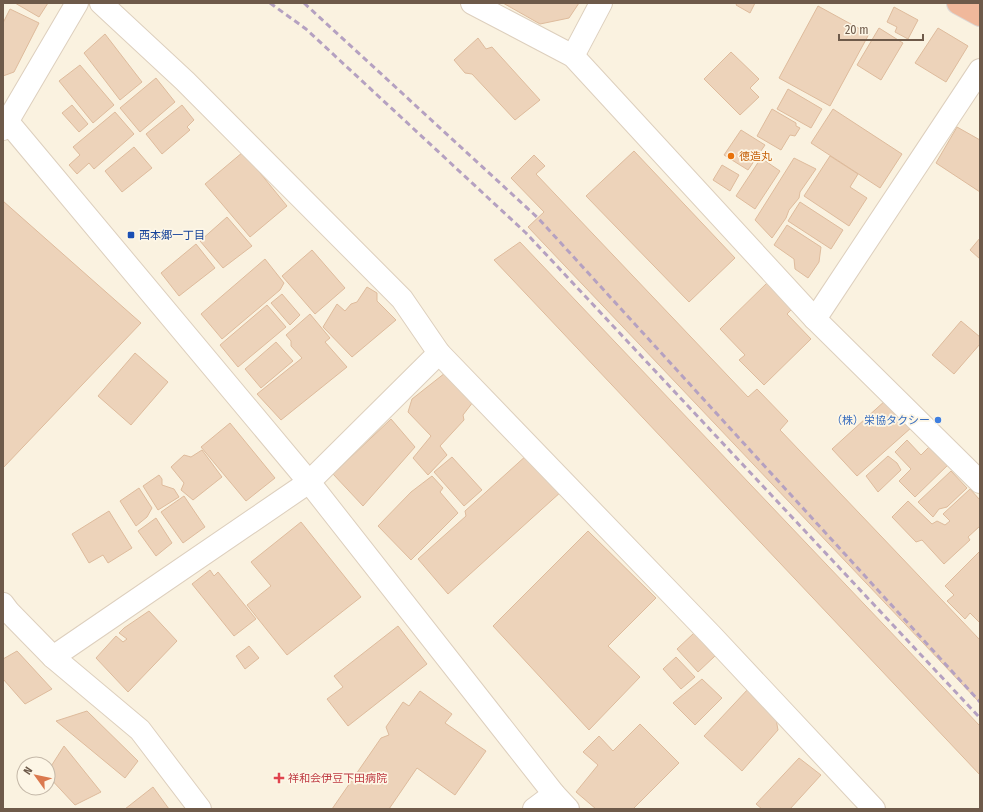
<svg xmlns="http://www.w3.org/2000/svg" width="983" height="812" viewBox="0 0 983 812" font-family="'Fira Sans Condensed','Noto Sans JP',sans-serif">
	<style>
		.building { fill: #edd3ba; stroke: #debb9c }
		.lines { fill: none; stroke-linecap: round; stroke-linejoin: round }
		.minor-casing { stroke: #ddcfbd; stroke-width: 24 }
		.highway-casing { stroke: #dcd7d4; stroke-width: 24 }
		.minor { stroke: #fff; stroke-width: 22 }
		.highway { stroke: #f0b89b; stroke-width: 22 }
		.rail { stroke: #b5a1c1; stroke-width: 3; stroke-dasharray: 6 4; stroke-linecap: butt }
		.food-dot { fill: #e8710a; stroke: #fdf6e6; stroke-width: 1.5 }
		.transit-dot { fill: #1a4fb4; stroke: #fdf6e6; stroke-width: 1.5 }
		.shop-dot { fill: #3f7fe0; stroke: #fdf6e6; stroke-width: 1.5 }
		.health-dot { fill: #e0444e; stroke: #fdf6e6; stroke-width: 1.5 }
		.labels { text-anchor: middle; stroke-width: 3.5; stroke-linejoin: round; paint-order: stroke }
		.food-label { font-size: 11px; fill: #c56008; stroke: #fdf6e6; text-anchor: start }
		.transit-label { font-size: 11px; fill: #164399; stroke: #fdf6e6; text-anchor: start }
		.shop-label { font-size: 11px; fill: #366cbe; stroke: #fdf6e6; text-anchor: end }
		.health-label { font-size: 11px; fill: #be3a42; stroke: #fdf6e6; text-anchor: start }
	</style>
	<rect width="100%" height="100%" fill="#faf2e0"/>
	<g class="building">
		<polygon points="15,3 48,3 39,17"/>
		<polygon points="503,3 579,3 569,18 540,24"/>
		<polygon points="737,3 755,3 750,13 736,5"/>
		<polygon points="818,6 869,34 830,106 779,78"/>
		<polygon points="894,7 918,20 908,39 895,32 897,27 887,22"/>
		<polygon points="10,9 39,23 14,72 3,76 3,23"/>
		<polygon points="879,28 903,43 881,80 857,65"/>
		<polygon points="938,28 968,46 946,82 915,63"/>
		<polygon points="105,34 142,82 120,100 84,53"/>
		<polygon points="478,38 486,49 492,47 540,100 515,120 472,74 465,73 454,60"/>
		<polygon points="731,52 759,79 750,88 759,97 740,115 704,79"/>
		<polygon points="80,65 114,105 93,123 59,81"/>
		<polygon points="156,78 175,102 140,132 120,108"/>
		<polygon points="788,89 822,109 811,128 777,109"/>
		<polygon points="72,105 88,124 79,132 62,113"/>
		<polygon points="182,105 194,120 187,127 190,130 162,154 146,134"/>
		<polygon points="772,109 796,123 796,126 800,128 795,136 790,135 781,150 757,136"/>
		<polygon points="833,109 902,154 880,188 811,143"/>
		<polygon points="115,112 134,134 94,169 89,163 77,174 69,165 80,155 73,147"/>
		<polygon points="957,127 980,140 980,192 936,163"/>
		<polygon points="741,130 765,145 748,170 724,155"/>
		<polygon points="134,147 152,168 122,192 105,171"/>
		<polygon points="634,151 735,258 689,302 586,196"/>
		<polygon points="243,152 287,206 250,237 205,184"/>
		<polygon points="534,155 545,166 536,174 748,397 757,389 788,421 780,430 980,640 980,703 528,227 544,212 511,178"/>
		<polygon points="830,156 858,174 850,187 867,198 849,226 804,196"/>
		<polygon points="761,158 780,171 755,209 736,196"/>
		<polygon points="794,158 816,169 800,192 799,198 789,210 786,218 772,238 755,220"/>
		<polygon points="722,165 739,175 730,191 713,180"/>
		<polygon points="3,201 141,323 3,468"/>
		<polygon points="800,202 843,230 831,249 788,221"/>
		<polygon points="227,217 252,246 223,268 200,241"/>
		<polygon points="787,225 821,247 819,262 808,278 795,269 794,259 774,245"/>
		<polygon points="980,238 980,259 970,250"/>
		<polygon points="520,242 980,726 980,775 494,260"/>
		<polygon points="196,244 215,268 179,296 161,273"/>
		<polygon points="312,250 345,288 315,314 282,276"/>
		<polygon points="265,259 284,283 280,290 222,339 201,314"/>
		<polygon points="769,281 794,307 787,314 811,339 764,385 739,360 745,355 720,329"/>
		<polygon points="367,287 377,293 377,301 396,320 352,357 323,327 337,304 345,311 351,304 357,302"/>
		<polygon points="282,294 300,315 290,325 271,303"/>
		<polygon points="267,305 286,327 238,367 220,345"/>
		<polygon points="310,314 330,338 325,342 347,367 281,420 257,394 302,358 291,346 291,341 286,335"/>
		<polygon points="961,321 980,337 980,344 954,374 932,355"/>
		<polygon points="276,342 293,361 261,388 245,369"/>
		<polygon points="135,353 168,382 131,425 98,396"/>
		<polygon points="445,373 473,402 463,415 464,420 440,446 447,455 428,475 413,458 431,436 408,412 412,399"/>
		<polygon points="887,399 912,427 857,476 832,449"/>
		<polygon points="391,419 415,447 363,506 333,474"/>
		<polygon points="230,423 275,478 246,501 201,447"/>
		<polygon points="907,440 921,455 932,444 950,463 915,497 899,481 911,469 895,452"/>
		<polygon points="202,450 222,477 193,500 181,490 184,483 171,467 184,455 191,457"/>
		<polygon points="528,454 562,491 448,594 418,559 466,516 465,511"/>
		<polygon points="888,456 897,463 901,470 878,492 866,476"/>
		<polygon points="452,457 482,490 464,506 434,472"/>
		<polygon points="951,471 967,488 947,507 939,509 933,517 918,502"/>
		<polygon points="159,475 162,479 162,485 174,489 179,497 158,510 143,486"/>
		<polygon points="432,476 443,488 440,492 458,513 411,560 378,526 411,492"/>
		<polygon points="139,488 152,508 147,517 136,526 120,501"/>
		<polygon points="970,489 980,500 980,526 968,537 970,540 944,564 922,540 916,542 892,517 908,501 932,524 937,521 945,525 950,521 943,514"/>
		<polygon points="184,496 205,527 183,543 161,512"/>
		<polygon points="109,511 132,548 108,563 103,555 89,563 72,534"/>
		<polygon points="156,518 172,543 156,556 138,531"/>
		<polygon points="301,522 361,597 287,655 247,605 271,586 251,562"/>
		<polygon points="588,531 656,598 608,646 640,677 589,730 493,626"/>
		<polygon points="980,551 980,623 970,613 965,619 947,601 954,595 945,586"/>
		<polygon points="210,570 214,576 218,572 256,619 234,636 192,584"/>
		<polygon points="149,611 177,641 128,692 96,658 116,636 123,642 127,639 119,633 124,628"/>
		<polygon points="398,626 427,664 348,726 327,699 343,687 334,676"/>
		<polygon points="694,633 715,656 698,672 677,649"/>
		<polygon points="249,646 259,658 245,669 236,656"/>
		<polygon points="17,651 52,689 25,704 3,679 3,659"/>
		<polygon points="676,657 695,677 681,689 663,669"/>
		<polygon points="702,679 722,698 695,725 673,703"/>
		<polygon points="749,688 774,708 778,730 742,771 704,736"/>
		<polygon points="420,691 452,714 445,723 486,751 455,795 417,768 389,809 332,809 381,738 389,735 386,727 403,702 409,706"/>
		<polygon points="87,711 138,761 125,778 56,721"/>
		<polygon points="640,724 679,763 633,809 596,809 576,792 598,765 583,752 599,736 613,751"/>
		<polygon points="64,746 101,792 75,805 48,776 48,771"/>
		<polygon points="799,758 821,775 790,809 762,809 756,804"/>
		<polygon points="153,787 169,809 125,809"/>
	</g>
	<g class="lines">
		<defs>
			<g id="minor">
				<polyline points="101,3 185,81 402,299 439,353 711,635 874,809"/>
				<polyline points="472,3 573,56 815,319 980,482"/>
				<polyline points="573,56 601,3"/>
				<polyline points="3,119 8,122 309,482 554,794 568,809"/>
				<polyline points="3,129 77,3"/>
				<polyline points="815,319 980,70"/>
				<polyline points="3,604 9,612 53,657 140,730 200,809"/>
				<polyline points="53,657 309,482 439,353"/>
				<polyline points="534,809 554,794"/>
			</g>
			<polyline id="highway" points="958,3 980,15"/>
		</defs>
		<use href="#minor" class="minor-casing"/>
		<use href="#highway" class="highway-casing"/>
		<use href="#minor" class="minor"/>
		<use href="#highway" class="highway"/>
		<g class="rail">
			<polyline points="270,3 306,29 526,233 980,718"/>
			<polyline points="304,3 538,218 980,702"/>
		</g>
	</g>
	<circle class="food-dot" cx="731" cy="156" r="4"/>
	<rect class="transit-dot" x="127" y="231" width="8" height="8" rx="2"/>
	<circle class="shop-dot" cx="938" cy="420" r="4"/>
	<path class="health-dot" d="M277 772h4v4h4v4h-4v4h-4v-4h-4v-4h4z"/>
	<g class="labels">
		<g class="food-label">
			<text x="739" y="160">徳造丸</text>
		</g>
		<g class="transit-label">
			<text x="139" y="239">西本郷一丁目</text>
		</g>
		<g class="shop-label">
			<text x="930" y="424">（株）栄協タクシー</text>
		</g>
		<g class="health-label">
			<text x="288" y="782">祥和会伊豆下田病院</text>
		</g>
	</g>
	<rect width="983" height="812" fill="none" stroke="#6e5a4a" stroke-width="8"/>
	<g transform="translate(36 776) rotate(303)"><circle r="19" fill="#fdf6e6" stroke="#c4b8a8"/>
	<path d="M0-3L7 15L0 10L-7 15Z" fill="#db794e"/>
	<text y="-6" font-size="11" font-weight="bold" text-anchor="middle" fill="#6e5a4a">N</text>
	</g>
	<path d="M839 34v6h84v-6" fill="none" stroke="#6e5a4a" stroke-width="2"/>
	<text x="845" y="34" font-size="12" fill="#6e5a4a" stroke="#fdf6e6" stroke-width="3" paint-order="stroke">20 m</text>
</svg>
